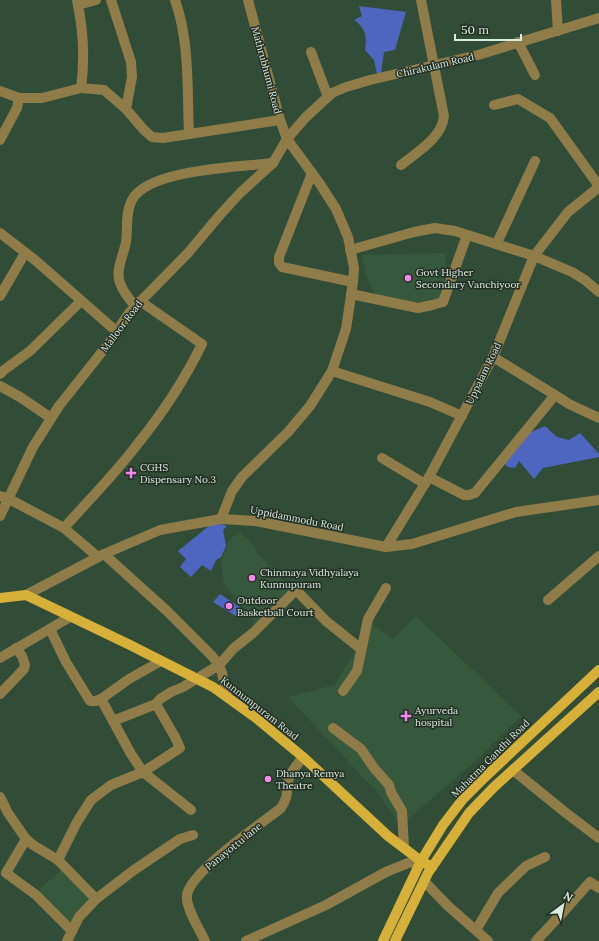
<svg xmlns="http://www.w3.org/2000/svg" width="599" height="941" viewBox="0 0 599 941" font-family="Lora,serif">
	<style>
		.built { fill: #36583d }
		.green { fill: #4f66c0 }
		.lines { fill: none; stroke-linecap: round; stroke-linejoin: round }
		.minor { stroke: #8f7c49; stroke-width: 10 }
		.major { stroke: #d7b039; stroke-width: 10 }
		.poi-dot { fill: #f688ed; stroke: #232f25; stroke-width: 1.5 }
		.labels { text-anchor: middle; stroke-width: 3; stroke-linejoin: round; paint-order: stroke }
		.street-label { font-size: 10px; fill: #dbebde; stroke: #232f25 }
		.poi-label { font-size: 10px; fill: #dbebde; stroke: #232f25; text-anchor: start }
	</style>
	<rect width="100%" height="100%" fill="#314d37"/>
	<g class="built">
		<polygon points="445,253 448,281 441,298 417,302 398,303 376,297 366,275 362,255"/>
		<polygon points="240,531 255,547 257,553 293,591 256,624 224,584 221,562 229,540"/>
		<polygon points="416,616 521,716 478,759 401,825 374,789 288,697 334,685 373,624 393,639"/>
		<polygon points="62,870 93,899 71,922 37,891"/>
	</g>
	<g class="green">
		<path d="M359,6L406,12L395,50L384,52L381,73L377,74L374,60L365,50C367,37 366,28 354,20L362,16Z"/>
		<polygon points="545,426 557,437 569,440 580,433 599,454 599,457 543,468 534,479 519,461 515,468 508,467 503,462 529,433"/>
		<polygon points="214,522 227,526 223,530 226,546 221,557 216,560 211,571 202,565 191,577 180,567 186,559 178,551"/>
		<polygon points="220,594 244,610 239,618 213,602"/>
	</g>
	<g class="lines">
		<g class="minor">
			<path d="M77,0C83,28 85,59 81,88L104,90L126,109L144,130L152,137L163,138L280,120"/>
			<polyline points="111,0 131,62 132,77 126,109"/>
			<path d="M175,0C190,42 187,90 189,134"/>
			<polyline points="556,0 558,31"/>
			<polyline points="78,5 96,0"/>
			<polyline points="518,42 535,75"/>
			<polyline points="311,52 328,97"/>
			<polyline points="0,91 19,98 42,98 81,88"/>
			<polyline points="494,105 518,99 550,118 599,186"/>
			<polyline points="0,140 17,108 19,98"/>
			<path d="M401,165C417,152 442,138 444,116L421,0"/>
			<polyline points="312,173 279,257 279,263 282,267 353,282"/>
			<polyline points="0,233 35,260 116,331"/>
			<polyline points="497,243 535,161"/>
			<polyline points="350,250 414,232 435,228 455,231 534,256 572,272 585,280 599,292"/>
			<polyline points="351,294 418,308 432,305 443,302 467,235"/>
			<polyline points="0,296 25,253"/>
			<path d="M135,306C129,299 123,292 120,283C115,270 124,254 126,242C128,228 125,213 132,200C148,169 241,167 273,163"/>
			<polyline points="493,357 555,395 569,404 599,418"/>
			<polyline points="332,371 430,402 462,416"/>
			<polyline points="0,374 4,370 30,351 81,301"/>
			<polyline points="0,386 20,397 51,418"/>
			<polyline points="382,458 425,484"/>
			<polyline points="429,477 464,495 469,495 475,493 555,395"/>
			<polyline points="0,496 9,499 64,528 98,557"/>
			<polyline points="0,516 33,447 59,406 109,343 129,313 188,253 219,216 240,193 273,163 287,139 305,118 332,93 346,87 370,80 478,55 599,18"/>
			<polyline points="221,519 232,491 242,477 288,432 310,406 332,371 346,329 353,282 354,268 348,237 336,209 320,184 287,139 280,120 248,0"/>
			<path d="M64,528C88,501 114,475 136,446C162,414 184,381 202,344L140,301"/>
			<polyline points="386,547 429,477 493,357 534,256 568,212 599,187"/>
			<polyline points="104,554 167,611 212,656 219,665 222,673 227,696"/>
			<polyline points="26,595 104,554 160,530 221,519 256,521 386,547 412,544 516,512 599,500"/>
			<polyline points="548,600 599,556"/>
			<polyline points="50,629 66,662 90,701 96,701 101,699 129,679 161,661"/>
			<polyline points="0,658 70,617"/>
			<polyline points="343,691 357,671 368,619 386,588"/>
			<polyline points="0,694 24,669 25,665 22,656 16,648"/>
			<polyline points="101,699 131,754 143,772 191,810"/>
			<polyline points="113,721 156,704 160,699 171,692 183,687 219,665 234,648 253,633 296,590 326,621 361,649"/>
			<polyline points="333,728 361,749 374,768 389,785 391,792 402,811 404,848"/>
			<polyline points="513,770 566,813 599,838"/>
			<polyline points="0,797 8,813 26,839 33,845 58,860 96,899"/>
			<polyline points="26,839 6,873 36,895 72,931"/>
			<polyline points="58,860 77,822 91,800 111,785 143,772 180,748 175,737 156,704"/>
			<polyline points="424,881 448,906 488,941"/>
			<polyline points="476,930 498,893 526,866 545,857"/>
			<polyline points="67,941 79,917 96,899 134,870 180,839 193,835"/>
			<path d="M205,941C200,930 185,907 187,895C190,872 261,824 281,808C289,795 286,794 288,781C290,772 298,764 303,757"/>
			<polyline points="246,941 326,905 386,872 408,863 421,861"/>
			<polyline points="536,941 565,910 590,882 599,888"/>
		</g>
		<g class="major">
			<polyline points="0,598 26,595 130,645 213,687 256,718 303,757 388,836 421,861 432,867"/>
			<polyline points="383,941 421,861 443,825 463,799 484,778 599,670"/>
			<polyline points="395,941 428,873 469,813 494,787 599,692"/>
		</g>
	</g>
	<g class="poi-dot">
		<circle cx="408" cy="278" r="4"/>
		<path d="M129 467h4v4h4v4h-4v4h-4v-4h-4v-4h4z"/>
		<circle cx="252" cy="578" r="4"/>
		<circle cx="229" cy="606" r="4"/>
		<path d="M404 710h4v4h4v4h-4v4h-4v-4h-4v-4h4z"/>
		<circle cx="268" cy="779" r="4"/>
	</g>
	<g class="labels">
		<g class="street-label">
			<text transform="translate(435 65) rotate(-13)" y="4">Chirakulam Road</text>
			<text transform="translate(267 70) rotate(75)" y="4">Mathrubhumi Road</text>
			<text transform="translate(121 326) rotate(-53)" y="4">Malloor Road</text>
			<text transform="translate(483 373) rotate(-64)" y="4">Uppalam Road</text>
			<text transform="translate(297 518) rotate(11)" y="4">Uppidammodu Road</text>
			<text transform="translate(260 708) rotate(38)" y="4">Kunnumpuram Road</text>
			<text transform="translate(490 758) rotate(-45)" y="4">Mahatma Gandhi Road</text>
			<text transform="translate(233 846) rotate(-39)" y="4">Panayottu lane</text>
		</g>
		<g class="poi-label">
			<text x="416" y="276">Govt Higher<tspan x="416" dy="12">Secondary Vanchiyoor</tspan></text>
			<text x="140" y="471">CGHS<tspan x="140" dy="12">Dispensary No.3</tspan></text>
			<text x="260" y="576">Chinmaya Vidhyalaya<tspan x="260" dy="12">Kunnupuram</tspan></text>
			<text x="237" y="604">Outdoor<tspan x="237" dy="12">Basketball Court</tspan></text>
			<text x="415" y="714">Ayurveda<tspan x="415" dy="12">hospital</tspan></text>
			<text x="276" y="777">Dhanya Remya<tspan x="276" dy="12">Theatre</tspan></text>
		</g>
	</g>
	<g transform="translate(563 905) rotate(32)" stroke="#232f25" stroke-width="3" paint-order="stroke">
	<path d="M0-3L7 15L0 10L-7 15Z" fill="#dbebde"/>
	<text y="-6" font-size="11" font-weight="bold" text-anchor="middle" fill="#dbebde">N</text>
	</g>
	<path d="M455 34v6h66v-6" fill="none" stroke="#dbebde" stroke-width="2"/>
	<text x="461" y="34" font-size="12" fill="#dbebde" stroke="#232f25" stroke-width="3" paint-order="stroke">50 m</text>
</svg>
